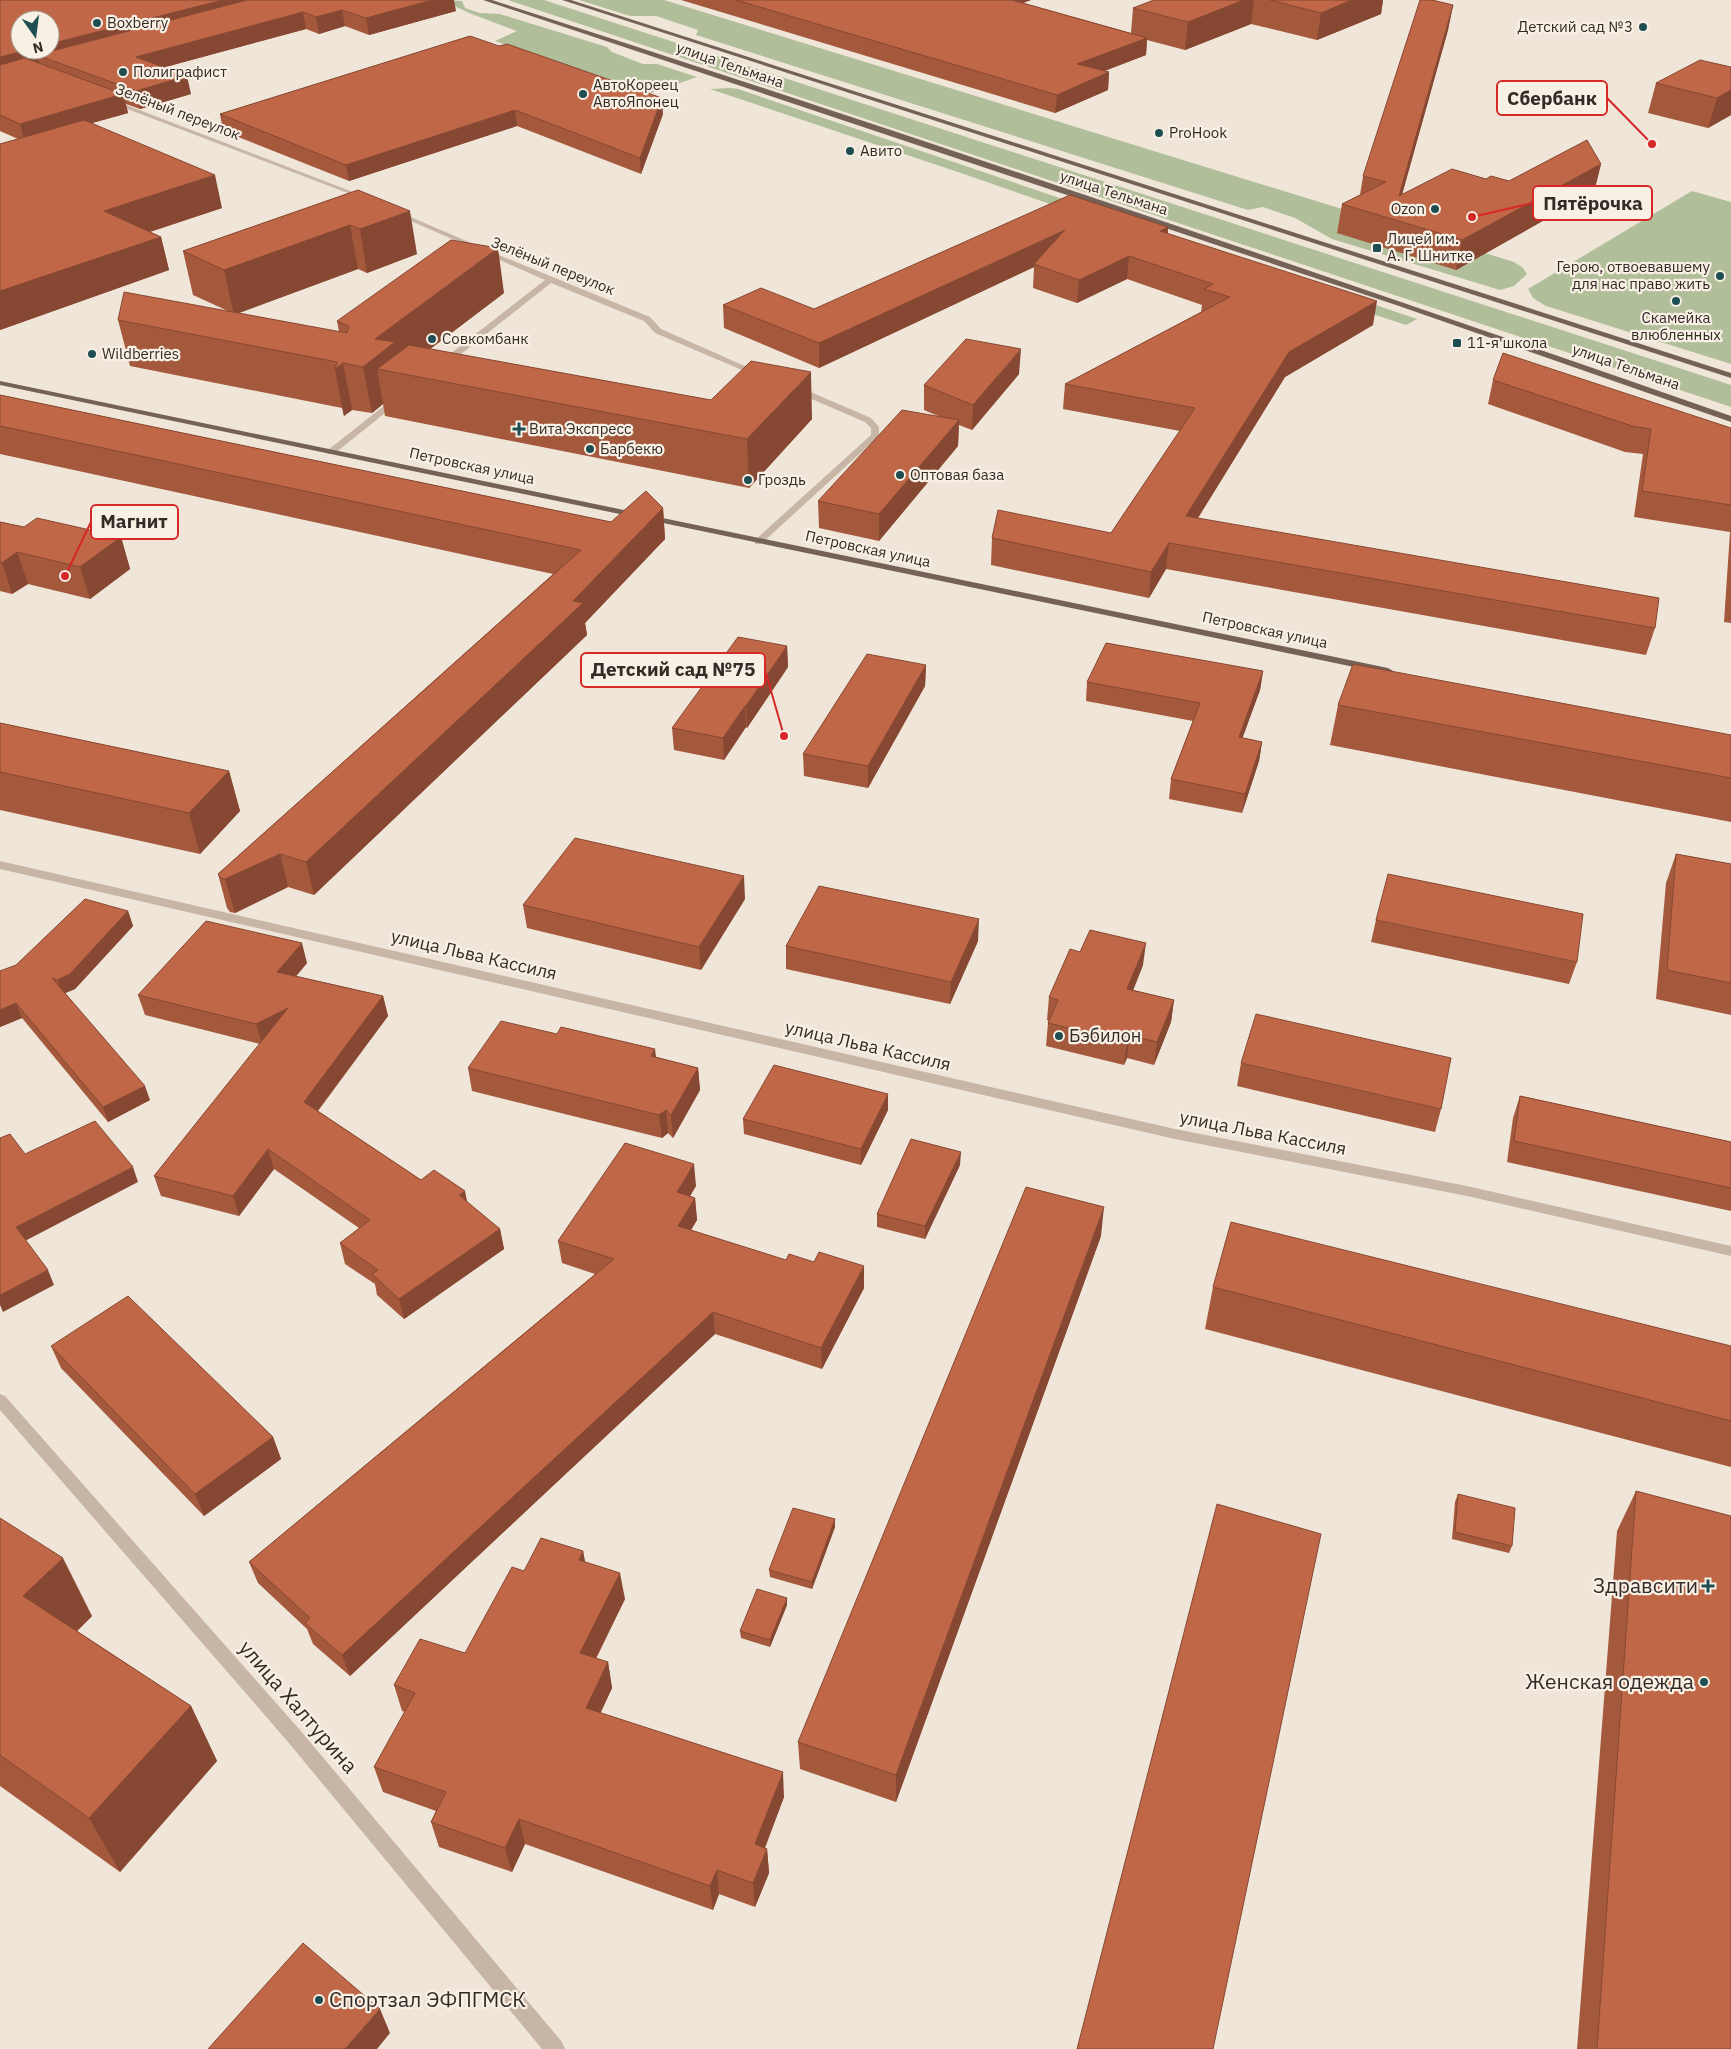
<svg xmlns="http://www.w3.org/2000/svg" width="1731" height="2049" viewBox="0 0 1731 2049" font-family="'IBM Plex Sans',sans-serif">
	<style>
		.green { fill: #b1be9a }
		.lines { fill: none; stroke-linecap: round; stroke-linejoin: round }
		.minor { fill: #c7b6a6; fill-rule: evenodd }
		.major { fill: #746258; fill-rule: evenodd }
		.wall { fill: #a4593d }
		.shaded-wall { fill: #864832 }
		.building { fill: #bf6747; stroke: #864832 }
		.poi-dot { fill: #1e4e52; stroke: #f8efe5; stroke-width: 2 }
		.labels { text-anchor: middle; stroke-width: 4.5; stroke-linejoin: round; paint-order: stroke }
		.far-poi-label { font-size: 15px; fill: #332b26; stroke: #f8efe5; text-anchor: start }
		.far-street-label { font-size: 15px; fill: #332b26; stroke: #f8efe5 }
		.street-label { font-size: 18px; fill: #332b26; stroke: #f8efe5 }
		.poi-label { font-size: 18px; fill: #332b26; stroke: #f8efe5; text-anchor: start }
		.near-poi-label { font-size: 21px; fill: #332b26; stroke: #f8efe5; text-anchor: end }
		.near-street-label { font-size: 21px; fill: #332b26; stroke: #f8efe5 }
		.leader { fill: none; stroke: #d62828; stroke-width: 2 }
		.callout-dot { fill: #d62828; stroke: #f8efe5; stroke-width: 2 }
		.callout { fill: #f8efe5; stroke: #d62828; stroke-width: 2 }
		.callout-label { font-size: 19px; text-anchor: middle; font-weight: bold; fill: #332b26 }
	</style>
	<rect width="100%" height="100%" fill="#f0e5d9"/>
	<g class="green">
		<polygon points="442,0 462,1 465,8 480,13 500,14 607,47 612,52 643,64 657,64 697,77 651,93 495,41 517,31 469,13"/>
		<polygon points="508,0 544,0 1731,385 1731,407"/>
		<polygon points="579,0 664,0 1514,262 1523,268 1527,274 1514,286 1500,290 1332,239 1295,218 1263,207 1248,210 696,35 698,30 656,16 630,16"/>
		<polygon points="730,88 738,89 1417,319 1406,325 1272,281 955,171 710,89"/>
		<polygon points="1692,191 1731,202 1731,364 1546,306 1533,298 1528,289"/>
	</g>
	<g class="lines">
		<g class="minor">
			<polygon points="109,100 113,100 371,199 366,200 109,102"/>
			<polygon points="395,212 399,212 506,258 650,317 661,329 763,374 756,376 655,333 644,321 551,283 447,365 441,365 441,361 545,280 395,214"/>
			<polygon points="793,387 799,387 871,418 879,427 879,436 761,544 755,544 755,540 871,435 871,428 865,422 793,391"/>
			<polygon points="394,398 401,400 334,454 328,454 328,450"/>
			<polygon points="0,861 1175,1129 1467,1186 1731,1246 1731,1256 1467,1196 1175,1139 0,869"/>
			<polygon points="0,1394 5,1396 300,1730 562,2042 565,2049 542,2049 288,1742 0,1410"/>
		</g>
		<g class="major">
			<path d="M483,0H492C907,133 1320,273 1731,416V422L1399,306Z"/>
			<polygon points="562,0 571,0 1731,373 1731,378"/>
			<polygon points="0,381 1388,668 1393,671 1388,674 0,385"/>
		</g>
	</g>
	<g class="wall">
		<polygon points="0,0 456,11 369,35 345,26 319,34 306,29 165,67 191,94 140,109 126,104 128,113 92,123 222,208 150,232 161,237 169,270 0,330 0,144 18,139 0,131"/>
		<polygon points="681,0 1031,0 1023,3 1131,33 1133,8 1154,0 1383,0 1381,14 1317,40 1251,24 1185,50 1147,40 1146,55 1104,71 1109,72 1108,90 1055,113"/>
		<polygon points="1453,5 1448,30 1402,194 1486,179 1509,181 1601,164 1594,192 1456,270 1337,233 1342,204 1360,195 1363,176"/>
		<polygon points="470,36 663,114 641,174 517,126 349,181 223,131 220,114"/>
		<polygon points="1731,67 1731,115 1708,128 1648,113 1656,83"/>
		<polygon points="358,190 417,254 367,273 358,269 238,313 339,332 337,321 504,293 430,349 812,419 749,488 385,416 383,404 372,413 352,410 344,416 342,408 130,366 118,320 228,311 193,295 183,251"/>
		<polygon points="1168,227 1168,234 1373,325 1285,377 1198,518 1655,628 1646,655 1166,569 1149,598 991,565 992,538 1111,533 1180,431 1063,409 1065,384 1201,312 1202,305 1127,279 1077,303 1033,288 1034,267 819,368 724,328 723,305 814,309"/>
		<polygon points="1019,374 972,430 959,425 958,446 879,541 819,528 818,501 938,416 924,410 924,385"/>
		<polygon points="1493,380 1731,428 1731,623 1724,622 1730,532 1634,517 1643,454 1625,452 1488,404"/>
		<polygon points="0,395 611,522 663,508 665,539 585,623 587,635 314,895 288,887 235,913 230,912 227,908 218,874 553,574 0,454"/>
		<polygon points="0,522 24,527 121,537 130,569 90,599 28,584 12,594 0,591"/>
		<polygon points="787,646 788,667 747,728 746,727 724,760 674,750 672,728"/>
		<polygon points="926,665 925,686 868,788 804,776 803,754"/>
		<polygon points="1263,671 1260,690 1242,738 1262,742 1259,761 1242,813 1169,799 1171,779 1193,721 1086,701 1087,682"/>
		<polygon points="1338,705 1731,735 1731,822 1330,745"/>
		<polygon points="0,723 229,771 240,811 200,854 0,810"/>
		<polygon points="1676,854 1731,864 1731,1015 1656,999 1666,883"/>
		<polygon points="745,899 701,970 527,928 523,905"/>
		<polygon points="128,911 133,926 75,989 65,993 150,1100 108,1122 22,1018 0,1027 16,965"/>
		<polygon points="1376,920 1577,962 1569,984 1371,942"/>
		<polygon points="978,941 950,1004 786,969 786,946"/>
		<polygon points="307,963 296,976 383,996 388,1016 318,1111 421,1180 467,1202 500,1229 504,1249 404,1319 377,1295 375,1284 345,1264 340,1243 359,1228 274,1169 239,1216 161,1196 154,1176 260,1044 145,1015 138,995"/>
		<polygon points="1143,965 1133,990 1174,1000 1171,1022 1154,1065 1127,1058 1124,1065 1046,1046 1048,1023 1049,1021 1047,1020 1049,997"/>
		<polygon points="656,1057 698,1068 700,1090 673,1138 668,1133 662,1138 472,1091 468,1068"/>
		<polygon points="1241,1063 1441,1109 1435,1132 1237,1086"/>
		<polygon points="1520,1096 1731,1142 1731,1211 1507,1162 1513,1118"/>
		<polygon points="888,1110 861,1165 744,1134 743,1119"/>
		<polygon points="960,1165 925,1239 877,1227 877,1214"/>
		<polygon points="696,1186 690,1196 695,1198 697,1220 691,1230 864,1288 822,1369 715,1334 350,1676 313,1644 307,1629 258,1583 249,1562 595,1274 562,1263 558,1241"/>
		<polygon points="1101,1236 896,1802 800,1769 798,1742"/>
		<polygon points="1213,1287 1731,1346 1731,1467 1205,1329"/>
		<polygon points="51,1346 273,1437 281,1459 204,1516 61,1368"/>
		<polygon points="1636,1491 1731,2049 1577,2049 1617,1531"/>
		<polygon points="1458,1494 1512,1546 1509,1553 1452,1539 1455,1502"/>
		<polygon points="0,1518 92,1616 77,1631 191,1706 217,1761 120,1872 0,1786"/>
		<polygon points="835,1519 835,1527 812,1589 770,1577 769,1570"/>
		<polygon points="583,1551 585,1562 625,1599 596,1659 608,1662 612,1688 600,1713 784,1797 765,1848 767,1849 769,1873 755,1907 719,1894 713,1910 525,1844 512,1872 439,1847 431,1822 436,1811 383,1792 374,1767 405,1712 402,1711 394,1685 465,1653 524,1571"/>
		<polygon points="787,1605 770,1647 741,1638 740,1631"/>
	</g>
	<g class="shaded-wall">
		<polygon points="223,0 290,0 37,55 40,65 0,76 0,57 28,50 50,50 50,44"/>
		<polygon points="432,0 454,0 456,11 369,35 366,18"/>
		<polygon points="996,0 1031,0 996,12"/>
		<polygon points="1244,0 1254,0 1251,24 1185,50 1188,22"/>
		<polygon points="1352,0 1383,0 1381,14 1317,40 1321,13"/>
		<polygon points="1453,5 1448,30 1395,220 1399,196"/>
		<polygon points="342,10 345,26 319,34 316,17"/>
		<polygon points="303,12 306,29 140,74 136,57"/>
		<polygon points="1147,38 1146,55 1076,82 1077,64"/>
		<polygon points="1109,72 1108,90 1055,113 1057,95"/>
		<polygon points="187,76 191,94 140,109 136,91"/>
		<polygon points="1731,90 1731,115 1708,128 1717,98"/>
		<polygon points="123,94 128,113 25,142 20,124"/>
		<polygon points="662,98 663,114 641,174 640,158"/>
		<polygon points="515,110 517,126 349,181 346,165"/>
		<polygon points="1601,164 1594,192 1456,270 1462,240"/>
		<polygon points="215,175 222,208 113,244 104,211"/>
		<polygon points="410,211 417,254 367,273 360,229"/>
		<polygon points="350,225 358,269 234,315 224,270"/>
		<polygon points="1168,227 1166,250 1160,231"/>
		<polygon points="1065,230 1034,264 1034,267 819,368 819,343"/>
		<polygon points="161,237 169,270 0,330 0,291"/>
		<polygon points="498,248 504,293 400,372 377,369 383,404 372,413 363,367 375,339"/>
		<polygon points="1129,256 1127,279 1077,303 1079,280"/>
		<polygon points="1377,301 1373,325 1285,377 1183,542 1186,516 1289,352"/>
		<polygon points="1021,349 1019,374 972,430 973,405"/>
		<polygon points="343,363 352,410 344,416 335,369"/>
		<polygon points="811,372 812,419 749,488 747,439"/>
		<polygon points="959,420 958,446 879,541 879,514"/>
		<polygon points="663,508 665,539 585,623 587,635 314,895 306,862 573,601"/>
		<polygon points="121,537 130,569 90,599 80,567"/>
		<polygon points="1169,543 1166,569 1149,598 1151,572"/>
		<polygon points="17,552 28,584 12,594 2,563"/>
		<polygon points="787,646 788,667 747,728 746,706"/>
		<polygon points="926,665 925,686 868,788 868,766"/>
		<polygon points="1263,671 1260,690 1236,756 1239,737"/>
		<polygon points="745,706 746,727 724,760 723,738"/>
		<polygon points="1262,742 1259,761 1242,813 1245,794"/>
		<polygon points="229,771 240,811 200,854 189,813"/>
		<polygon points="280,854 288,887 235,913 225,879"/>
		<polygon points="744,876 745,899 701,970 699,947"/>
		<polygon points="128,911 133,926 75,989 63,994 57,980"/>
		<polygon points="979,919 978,941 950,1004 951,982"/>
		<polygon points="302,943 307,963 283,992 277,972"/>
		<polygon points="1146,943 1143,965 1125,1011 1127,989"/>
		<polygon points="383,996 388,1016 309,1122 304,1102"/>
		<polygon points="1174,1000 1171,1022 1154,1065 1157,1042"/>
		<polygon points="16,1003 22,1018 0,1027 0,1010"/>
		<polygon points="288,1008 262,1044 256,1024"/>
		<polygon points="1129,1035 1127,1058 1124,1065 1127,1042"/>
		<polygon points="655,1049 658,1072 651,1056"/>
		<polygon points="698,1068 700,1090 673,1138 671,1115"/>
		<polygon points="145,1086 150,1100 108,1122 103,1107"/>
		<polygon points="888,1094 888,1110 861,1165 861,1149"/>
		<polygon points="666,1110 668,1133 662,1138 659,1115"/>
		<polygon points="268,1149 274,1169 239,1216 233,1196"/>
		<polygon points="961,1152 960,1165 925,1239 925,1226"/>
		<polygon points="694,1164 696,1186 679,1214 677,1192"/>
		<polygon points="133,1167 138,1182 23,1242 16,1227"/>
		<polygon points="465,1191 469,1211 459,1195"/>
		<polygon points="695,1198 697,1220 680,1248 678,1226"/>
		<polygon points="1104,1207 1101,1236 896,1802 896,1775"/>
		<polygon points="500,1229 504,1249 404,1319 399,1299"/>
		<polygon points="864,1266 864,1288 822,1369 821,1348"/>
		<polygon points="48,1270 54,1285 3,1312 0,1305 0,1295"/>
		<polygon points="713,1312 715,1334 350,1676 342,1655"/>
		<polygon points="273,1437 281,1459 204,1516 195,1494"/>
		<polygon points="835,1519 835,1527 812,1589 812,1582"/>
		<polygon points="583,1551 588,1578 579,1560"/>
		<polygon points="63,1558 92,1616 54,1654 23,1596"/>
		<polygon points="620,1573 625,1599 585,1679 580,1653"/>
		<polygon points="787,1598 787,1605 770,1647 770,1640"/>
		<polygon points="608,1662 612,1688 591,1734 586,1708"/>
		<polygon points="191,1706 217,1761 120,1872 89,1818"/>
		<polygon points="783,1772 784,1797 757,1868 755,1844"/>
		<polygon points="519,1819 525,1844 512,1872 505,1848"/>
		<polygon points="767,1849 769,1873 755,1907 753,1883"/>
		<polygon points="717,1870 719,1894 713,1910 710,1886"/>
		<polygon points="380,2009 390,2033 377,2049 345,2049"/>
	</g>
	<g class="building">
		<polygon points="0,0 223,0 50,44 50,20 20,20 20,50 28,50 0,57"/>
		<polygon points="247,0 432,0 366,18 342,10 316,17 303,12 136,57 187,76 136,91 37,55"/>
		<polygon points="736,0 1012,0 1147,38 1077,64 1109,72 1057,95"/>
		<polygon points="1154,0 1244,0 1188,22 1133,8"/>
		<polygon points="1270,0 1352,0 1321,13"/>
		<polygon points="1420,0 1432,0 1453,5 1399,196 1452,169 1486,179 1491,176 1509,181 1587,140 1601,164 1462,240 1342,204 1386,182 1363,176"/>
		<polygon points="470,36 499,46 507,44 662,98 640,158 515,110 346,165 220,114"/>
		<polygon points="25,58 123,94 20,124 0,115 0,65"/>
		<polygon points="1700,60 1731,67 1731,90 1717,98 1656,83"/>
		<polygon points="84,120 215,175 104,211 161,237 0,291 0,144"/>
		<polygon points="358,190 410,211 360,229 350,225 224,270 183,251"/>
		<polygon points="1070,195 1168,227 1160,231 1377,301 1289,352 1186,516 1659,598 1655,628 1169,543 1151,572 992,538 998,510 1111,533 1195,408 1065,384 1230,297 1204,289 1213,284 1129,256 1079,280 1034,264 1065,230 819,343 723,305 761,288 814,309"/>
		<polygon points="451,240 498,248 375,339 395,342 363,367 343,363 335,369 337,362 118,320 124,292 347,333 349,326 337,321"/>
		<polygon points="966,339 1021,349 973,405 924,385"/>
		<polygon points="409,345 711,400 751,361 811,372 747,439 377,369"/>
		<polygon points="1503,353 1731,428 1731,505 1642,491 1651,429 1632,426 1493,380"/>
		<polygon points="0,395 611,522 646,491 663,508 573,601 583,603 306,862 280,854 225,879 221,878 218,874 581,550 0,426"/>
		<polygon points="902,410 959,420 879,514 818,501"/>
		<polygon points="37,518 121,537 80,567 17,552 2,563 0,562 0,522 24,527"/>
		<polygon points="738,637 787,646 746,706 745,706 723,738 672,728"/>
		<polygon points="1106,643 1263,671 1239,737 1262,742 1245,794 1171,779 1200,703 1087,682"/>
		<polygon points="867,654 926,665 868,766 803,754"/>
		<polygon points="1353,664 1731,735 1731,778 1338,705"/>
		<polygon points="0,723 229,771 189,813 0,772"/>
		<polygon points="575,838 744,876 699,947 523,905"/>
		<polygon points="1676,854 1731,864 1731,983 1667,970"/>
		<polygon points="1388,874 1583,914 1577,962 1376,920"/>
		<polygon points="819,886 979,919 951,982 786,946"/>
		<polygon points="85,899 128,911 70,974 57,980 52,978 145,1086 103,1107 16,1003 0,1010 0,971 16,965"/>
		<polygon points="206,921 302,943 277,972 383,996 304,1102 421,1180 434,1170 465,1191 459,1195 500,1229 399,1299 372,1274 378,1270 340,1243 370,1220 268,1149 233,1196 154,1176 288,1008 256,1024 138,995"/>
		<polygon points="1090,930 1146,943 1127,989 1174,1000 1157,1042 1129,1035 1127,1042 1048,1023 1058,1000 1049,997 1070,949 1080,952"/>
		<polygon points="1256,1014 1451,1058 1441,1109 1241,1063"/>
		<polygon points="501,1021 557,1034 561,1027 655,1049 651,1056 698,1068 671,1115 666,1110 659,1115 468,1068"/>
		<polygon points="774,1065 888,1094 861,1149 743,1119"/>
		<polygon points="1520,1096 1731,1142 1731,1188 1514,1141"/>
		<polygon points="95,1121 133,1167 16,1227 48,1270 0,1295 0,1138 10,1134 25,1154"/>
		<polygon points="911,1139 961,1152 925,1226 877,1214"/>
		<polygon points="625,1143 694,1164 677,1192 695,1198 678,1226 786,1260 789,1254 814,1262 819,1252 864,1266 821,1348 713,1312 342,1655 305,1623 310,1618 249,1562 614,1259 558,1241"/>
		<polygon points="1026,1187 1104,1207 896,1775 798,1742"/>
		<polygon points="1231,1222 1731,1346 1731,1421 1213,1287"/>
		<polygon points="128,1296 273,1437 195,1494 51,1346"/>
		<polygon points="1636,1491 1731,1516 1731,2049 1597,2049"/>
		<polygon points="1458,1494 1515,1508 1512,1546 1455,1532"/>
		<polygon points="1217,1504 1321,1534 1213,2049 1077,2049"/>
		<polygon points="793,1508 835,1519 812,1582 769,1570"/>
		<polygon points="0,1518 63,1558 23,1596 191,1706 89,1818 0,1755"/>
		<polygon points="541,1538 583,1551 579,1560 620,1573 580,1653 608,1662 586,1708 783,1772 755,1844 767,1849 753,1883 717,1870 710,1886 519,1819 505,1848 431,1822 446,1792 374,1767 415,1693 394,1685 420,1639 465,1653 512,1567 524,1571"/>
		<polygon points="757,1589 787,1598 770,1640 740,1631"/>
		<polygon points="303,1943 380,2009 345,2049 208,2049"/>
	</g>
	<g class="poi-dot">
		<circle cx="97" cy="23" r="5"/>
		<circle cx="1643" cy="27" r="5"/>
		<circle cx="123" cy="72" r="5"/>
		<circle cx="583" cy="94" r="5"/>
		<circle cx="1159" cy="133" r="5"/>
		<circle cx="850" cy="151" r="5"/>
		<circle cx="1435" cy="209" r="5"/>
		<rect x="1372" y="243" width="10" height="10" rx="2.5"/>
		<circle cx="1720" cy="276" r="5"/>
		<circle cx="1676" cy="301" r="5"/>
		<circle cx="432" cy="339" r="5"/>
		<rect x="1452" y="338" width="10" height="10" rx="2.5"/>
		<circle cx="92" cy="354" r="5"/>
		<path d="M516.5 421.5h5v5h5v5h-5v5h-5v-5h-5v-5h5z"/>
		<circle cx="590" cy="449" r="5"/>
		<circle cx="900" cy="475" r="5"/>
		<circle cx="748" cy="480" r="5"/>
		<circle cx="1059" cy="1036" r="5"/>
		<path d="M1705.5 1578.5h5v5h5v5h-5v5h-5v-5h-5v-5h5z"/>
		<circle cx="1704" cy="1682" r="5"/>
		<circle cx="319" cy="2000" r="5"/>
	</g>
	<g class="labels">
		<g class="far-poi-label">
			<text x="107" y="28">Boxberry</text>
			<text x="1633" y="32" text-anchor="end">Детский сад №3</text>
			<text x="133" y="77">Полиграфист</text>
			<text x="593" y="90">АвтоКореец<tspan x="593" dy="17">АвтоЯпонец</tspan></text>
			<text x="1169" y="138">ProHook</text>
			<text x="860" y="156">Авито</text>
			<text x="1425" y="214" text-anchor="end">Ozon</text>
			<text x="1387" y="244">Лицей им.<tspan x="1387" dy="17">А. Г. Шнитке</tspan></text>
			<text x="1710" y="272" text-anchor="end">Герою, отвоевавшему<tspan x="1710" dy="17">для нас право жить</tspan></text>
			<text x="1676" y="323" text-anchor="middle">Скамейка<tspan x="1676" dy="17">влюбленных</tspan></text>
			<text x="442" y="344">Совкомбанк</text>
			<text x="1467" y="348">11-я школа</text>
			<text x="102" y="359">Wildberries</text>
			<text x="529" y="434">Вита Экспресс</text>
			<text x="600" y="454">Барбекю</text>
			<text x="910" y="480">Оптовая база</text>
			<text x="758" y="485">Гроздь</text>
		</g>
		<g class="far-street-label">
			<text transform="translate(730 65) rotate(19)" y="5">улица Тельмана</text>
			<text transform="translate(178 112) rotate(21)" y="5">Зелёный переулок</text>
			<text transform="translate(1114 193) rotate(18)" y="5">улица Тельмана</text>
			<text transform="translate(553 266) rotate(22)" y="5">Зелёный переулок</text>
			<text transform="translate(1626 367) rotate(19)" y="5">улица Тельмана</text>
			<text transform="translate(472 466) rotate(12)" y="5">Петровская улица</text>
			<text transform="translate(868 549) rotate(12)" y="5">Петровская улица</text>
			<text transform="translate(1265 630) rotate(12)" y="5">Петровская улица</text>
		</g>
		<g class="street-label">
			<text transform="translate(474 955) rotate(13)" y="6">улица Льва Кассиля</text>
			<text transform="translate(868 1046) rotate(13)" y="6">улица Льва Кассиля</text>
			<text transform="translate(1263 1133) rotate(11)" y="6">улица Льва Кассиля</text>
		</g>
		<g class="poi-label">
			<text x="1069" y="1042">Бэбилон</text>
		</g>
		<g class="near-poi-label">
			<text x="1698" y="1593">Здравсити</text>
			<text x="1694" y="1689">Женская одежда</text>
			<text x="329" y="2007" text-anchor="start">Спортзал ЭФПГМСК</text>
		</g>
		<g class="near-street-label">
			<text transform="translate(298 1707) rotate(49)" y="7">улица Халтурина</text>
		</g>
	</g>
	<path class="leader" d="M1652 144L1607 98M1472 217L1533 203M65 576L91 522M784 736L765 670"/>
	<g class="callout-dot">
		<circle cx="1652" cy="144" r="5"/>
		<circle cx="1472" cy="217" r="5"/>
		<circle cx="65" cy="576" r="5"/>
		<circle cx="784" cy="736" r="5"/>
	</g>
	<g class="callout">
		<rect x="1497" y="81" width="110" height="34" rx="5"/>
		<rect x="1533" y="186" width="119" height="34" rx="5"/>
		<rect x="91" y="505" width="87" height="34" rx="5"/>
		<rect x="581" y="653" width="184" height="34" rx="5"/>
	</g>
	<g class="callout-label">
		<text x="1552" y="105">Сбербанк</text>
		<text x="1593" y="210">Пятёрочка</text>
		<text x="134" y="528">Магнит</text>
		<text x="673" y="676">Детский сад №75</text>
	</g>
	<g transform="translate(35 35) rotate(166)"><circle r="24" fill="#f8efe5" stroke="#a9a199"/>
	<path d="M0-4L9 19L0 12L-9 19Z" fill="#1e4e52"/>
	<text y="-8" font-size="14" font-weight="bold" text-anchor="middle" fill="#332b26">N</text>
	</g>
</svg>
